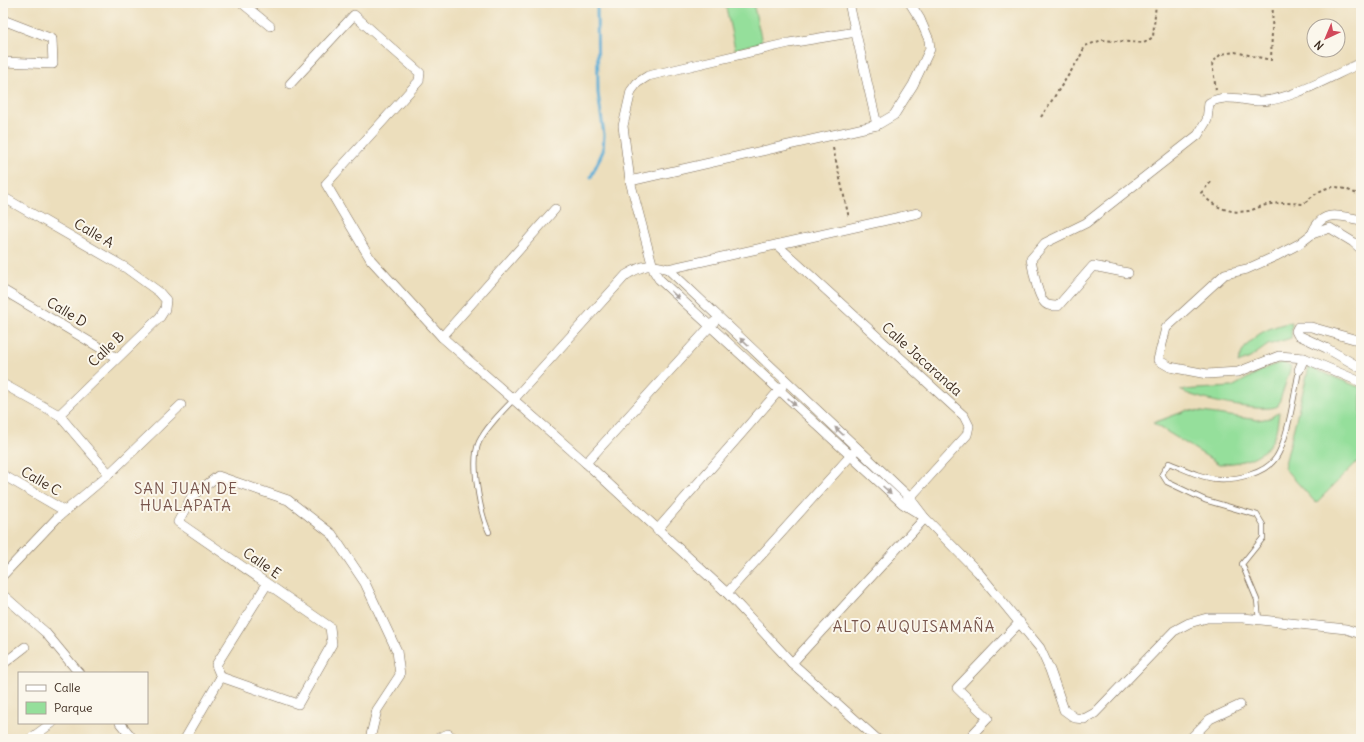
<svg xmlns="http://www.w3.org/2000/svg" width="1364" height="742" viewBox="0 0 1364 742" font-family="Delius,sans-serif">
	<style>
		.green { fill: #95df9b; stroke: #68845c }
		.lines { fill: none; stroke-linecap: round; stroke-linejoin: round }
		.stream { stroke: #58abd4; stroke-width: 3 }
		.service-casing { stroke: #796955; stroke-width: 6 }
		.minor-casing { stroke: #796955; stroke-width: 10 }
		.path { stroke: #796955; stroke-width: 2; stroke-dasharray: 3 3; stroke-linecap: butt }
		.service { stroke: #fff; stroke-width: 4.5 }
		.minor { stroke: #fff; stroke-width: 9 }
		.oneway { fill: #a79f9a }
		.labels { text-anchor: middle; stroke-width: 4; stroke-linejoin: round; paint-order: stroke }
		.street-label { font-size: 14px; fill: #3b2a1e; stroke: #fbf7ec }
		.neighbourhood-label { font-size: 15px; letter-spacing: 1px; fill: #78554c; stroke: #fbf7ec }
	</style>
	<rect width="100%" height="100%" fill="#fbf7ec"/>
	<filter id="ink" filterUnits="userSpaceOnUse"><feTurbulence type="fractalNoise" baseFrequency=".025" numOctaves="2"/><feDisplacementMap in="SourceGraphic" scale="8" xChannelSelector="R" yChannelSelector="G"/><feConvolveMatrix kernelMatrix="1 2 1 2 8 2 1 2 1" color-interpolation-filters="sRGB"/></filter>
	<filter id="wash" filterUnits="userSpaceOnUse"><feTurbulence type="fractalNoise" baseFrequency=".012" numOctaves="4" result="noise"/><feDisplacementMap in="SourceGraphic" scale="16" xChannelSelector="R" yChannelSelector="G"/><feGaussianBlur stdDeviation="0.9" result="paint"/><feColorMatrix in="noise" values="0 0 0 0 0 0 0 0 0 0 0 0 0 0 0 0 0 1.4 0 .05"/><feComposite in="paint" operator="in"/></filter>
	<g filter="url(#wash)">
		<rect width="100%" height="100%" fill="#ecdebc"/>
		<g class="green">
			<polygon points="725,3 753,3 762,42 735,49"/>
			<path d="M1292,322L1291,338L1268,345L1250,358L1238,363C1245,337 1268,327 1292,322Z"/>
			<path d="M1283,362L1291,367L1278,406C1264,414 1194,399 1180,390L1232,387L1268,367Z"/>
			<polygon points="1309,367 1361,388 1361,458 1316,503 1284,468"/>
			<path d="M1188,410L1258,420L1270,418L1279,412C1278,420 1277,430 1274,437C1265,458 1239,464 1219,464L1153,423Z"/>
		</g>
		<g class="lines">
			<polyline class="stream" points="591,177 603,151 604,135 598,93 597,3"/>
		</g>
	</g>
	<g filter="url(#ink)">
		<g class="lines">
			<defs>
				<g id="service">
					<path d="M489,532C480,513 470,461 479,442C487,426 502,412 514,399"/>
					<path d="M1259,620L1257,600L1242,564L1263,538V525L1257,515L1205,500L1167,482L1162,474L1169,463C1184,469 1201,478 1218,479C1236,480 1264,474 1275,459C1287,444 1295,391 1299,370"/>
				</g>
				<g id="minor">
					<polyline points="242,3 270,26"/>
					<polyline points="849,3 877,125"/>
					<polyline points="3,20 52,39 53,64 3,62"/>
					<polyline points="856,32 789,43 648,76 637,83 631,91 623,126 630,181 654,271 659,279 903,504 921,515"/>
					<polyline points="290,84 354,15 420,73 419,81 326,184 371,260 442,337 586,463 727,593 792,663 877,739"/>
					<polyline points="630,181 877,125 894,115 913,85 930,49 929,40 920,19 910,3"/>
					<polyline points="3,197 126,268 159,292 166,300 165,309 160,317 59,415"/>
					<path d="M1361,220C1339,216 1322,208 1312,234L1330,228L1353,242L1361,249"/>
					<polyline points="777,245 964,416 969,426 967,435 906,502"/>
					<polyline points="668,269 918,213"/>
					<path d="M1128,273L1093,266L1058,306C1055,306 1051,306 1048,305C1038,302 1033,269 1031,259L1045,243L1086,223L1198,135L1207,120L1209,103C1225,93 1243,101 1260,101C1290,101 1333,75 1361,63"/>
					<polyline points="3,290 117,358"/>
					<polyline points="442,337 555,209"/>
					<polyline points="1361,341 1311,327 1298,327 1296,331 1298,335 1326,348 1361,368"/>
					<polyline points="1304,358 1279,356 1238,372 1207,374 1170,367 1158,360 1166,328 1225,274 1247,269 1276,256 1299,244 1312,234"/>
					<polyline points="1299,370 1304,358 1361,382"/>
					<polyline points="3,384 59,415 109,474 57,518 3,575"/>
					<path d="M514,399L626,275C643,265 650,263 668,269L909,497L925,518L978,572L1040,648L1050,670L1064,710L1075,718L1084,719L1095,713L1174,631L1189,623L1207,618H1243L1346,629L1361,634"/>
					<polyline points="586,463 714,322"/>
					<polyline points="109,474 181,405"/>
					<polyline points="3,475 65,511"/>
					<polyline points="657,530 782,387"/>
					<polyline points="267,584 216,665 221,677 298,704 332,644 330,627 178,522 192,496 218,476 288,500 332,534 365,583 397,651 400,675 377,710 370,739"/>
					<polyline points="727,593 854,452"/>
					<polyline points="3,595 45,632 79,673"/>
					<polyline points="792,663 925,518"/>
					<polyline points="3,664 25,647"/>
					<polyline points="120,723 133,739"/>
					<polyline points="30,739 52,723"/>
					<polyline points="185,739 221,677"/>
					<polyline points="436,739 448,734 455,739"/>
					<polyline points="968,739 988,718 957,688 1020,622"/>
					<polyline points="1190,739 1210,719 1240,705"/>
				</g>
			</defs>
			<use href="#service" class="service-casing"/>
			<use href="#minor" class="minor-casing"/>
			<g class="path">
				<polyline points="1216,90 1212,63 1221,54 1235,52 1271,60 1273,3"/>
				<polyline points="1041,117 1079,59 1085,46 1102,40 1144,43 1153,37 1156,3"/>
				<polyline points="833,148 849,218"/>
				<path d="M1211,182L1201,193C1213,207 1230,214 1248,211C1254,210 1260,206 1266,205C1278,202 1291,203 1303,204C1327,184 1333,182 1361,196"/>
			</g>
			<use href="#service" class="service"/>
			<use href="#minor" class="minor"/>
		</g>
		<defs><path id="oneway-solid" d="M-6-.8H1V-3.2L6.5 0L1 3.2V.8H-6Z"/></defs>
		<g class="oneway">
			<use href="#oneway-solid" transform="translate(675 295) rotate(43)"/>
			<use href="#oneway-solid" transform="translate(744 342) rotate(-137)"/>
			<use href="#oneway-solid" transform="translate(792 402) rotate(43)"/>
			<use href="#oneway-solid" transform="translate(839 431) rotate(-137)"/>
			<use href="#oneway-solid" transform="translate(887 490) rotate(42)"/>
		</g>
	</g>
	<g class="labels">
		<g class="street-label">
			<text transform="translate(94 233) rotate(30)" y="5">Calle A</text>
			<text transform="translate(67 312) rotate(31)" y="5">Calle D</text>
			<text transform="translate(106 349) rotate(-44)" y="5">Calle B</text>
			<text transform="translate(922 359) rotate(42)" y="5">Calle Jacaranda</text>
			<text transform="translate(41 481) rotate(30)" y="5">Calle C</text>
			<text transform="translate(262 563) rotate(35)" y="5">Calle E</text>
		</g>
		<g class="neighbourhood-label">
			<text x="186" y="494">SAN JUAN DE<tspan x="186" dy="17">HUALAPATA</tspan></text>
			<text x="914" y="632">ALTO AUQUISAMAÑA</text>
		</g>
	</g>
	<rect width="1364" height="742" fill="none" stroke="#fbf7ec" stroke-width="16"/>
	<rect x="18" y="672" width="130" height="52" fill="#fbf7ec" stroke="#aea59a"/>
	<rect x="26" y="685" width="20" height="6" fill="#ffffff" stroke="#aea59a"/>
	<text x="54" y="692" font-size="12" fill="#3b2a1e">Calle</text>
	<rect x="26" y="702" width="20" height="12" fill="#95df9b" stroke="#aea59a"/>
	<text x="54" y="712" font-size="12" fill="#3b2a1e">Parque</text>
	<g transform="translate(1326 38) rotate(224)"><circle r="19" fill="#fbf7ec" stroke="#aea59a"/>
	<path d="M0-3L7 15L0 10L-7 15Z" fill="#d1495b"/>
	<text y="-6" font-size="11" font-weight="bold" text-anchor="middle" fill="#3b2a1e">N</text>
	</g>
</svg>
